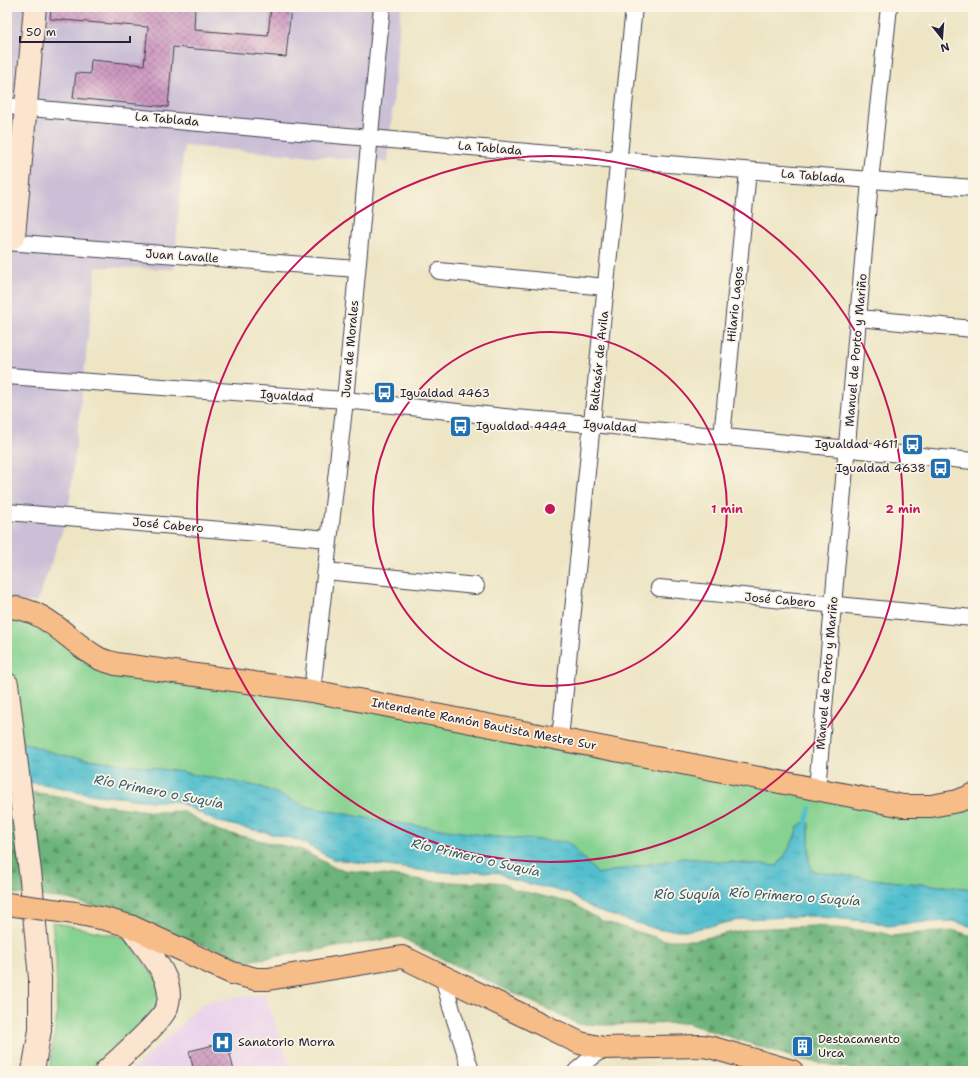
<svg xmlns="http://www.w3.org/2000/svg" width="980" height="1078" viewBox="0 0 980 1078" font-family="'Shantell Sans',sans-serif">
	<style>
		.built { fill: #ead1ec }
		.industrial { fill: #cabfd6 }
		.green { fill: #86d290; stroke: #547a66 }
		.forest { fill: url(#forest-firs); stroke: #476b5a }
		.water { fill: url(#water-ripples); stroke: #3a7084 }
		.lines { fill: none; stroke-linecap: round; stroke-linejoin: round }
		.stream { stroke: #53bfce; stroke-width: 4.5 }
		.building { fill: url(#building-cross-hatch) }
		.minor-casing { stroke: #403f50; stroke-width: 18 }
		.secondary-casing { stroke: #403f50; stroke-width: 24 }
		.primary-casing { stroke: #403f50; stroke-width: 24 }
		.minor { stroke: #fff; stroke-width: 16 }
		.secondary { stroke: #fce5cf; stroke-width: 22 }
		.primary { stroke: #f7bd88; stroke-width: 22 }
		.primary-bridge-casing { stroke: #403f50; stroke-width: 24; stroke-linecap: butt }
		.primary-bridge { stroke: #f7bd88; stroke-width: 22 }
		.ring { fill: none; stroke: #c2185b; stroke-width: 2 }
		.labels { text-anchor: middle; stroke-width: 3.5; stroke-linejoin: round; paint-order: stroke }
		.street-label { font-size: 12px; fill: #22223b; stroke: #fcf5e5 }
		.poi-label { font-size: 12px; fill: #22223b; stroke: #fcf5e5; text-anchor: start }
		.water-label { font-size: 13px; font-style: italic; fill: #33596e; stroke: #fcf5e5 }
		.centre { fill: #c2185b; stroke: #fcf5e5; stroke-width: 2 }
		.ring-label { font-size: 12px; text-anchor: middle; font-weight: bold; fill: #c2185b; stroke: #fcf5e5; stroke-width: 3.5; stroke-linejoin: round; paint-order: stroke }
	</style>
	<defs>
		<pattern id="forest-firs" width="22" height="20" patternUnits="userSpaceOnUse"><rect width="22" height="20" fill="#6cb47a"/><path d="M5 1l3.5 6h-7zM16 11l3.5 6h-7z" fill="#589265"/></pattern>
		<pattern id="water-ripples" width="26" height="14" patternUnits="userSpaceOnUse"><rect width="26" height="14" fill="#53bfce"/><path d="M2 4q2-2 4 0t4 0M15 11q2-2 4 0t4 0" fill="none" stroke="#449ba8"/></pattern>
		<pattern id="building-cross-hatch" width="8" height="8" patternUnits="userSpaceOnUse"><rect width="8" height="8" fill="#cd99c1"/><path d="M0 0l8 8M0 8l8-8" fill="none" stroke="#a67c9e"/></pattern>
	</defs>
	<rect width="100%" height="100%" fill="#fcf5e5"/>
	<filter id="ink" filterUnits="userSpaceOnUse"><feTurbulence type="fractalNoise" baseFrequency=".025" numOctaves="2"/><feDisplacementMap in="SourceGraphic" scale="8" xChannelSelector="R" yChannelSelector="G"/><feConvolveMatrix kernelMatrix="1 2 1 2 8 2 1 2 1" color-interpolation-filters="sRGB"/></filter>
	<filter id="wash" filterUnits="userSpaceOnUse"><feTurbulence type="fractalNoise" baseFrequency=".012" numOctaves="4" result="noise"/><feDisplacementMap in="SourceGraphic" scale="16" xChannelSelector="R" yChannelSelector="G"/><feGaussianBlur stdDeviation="0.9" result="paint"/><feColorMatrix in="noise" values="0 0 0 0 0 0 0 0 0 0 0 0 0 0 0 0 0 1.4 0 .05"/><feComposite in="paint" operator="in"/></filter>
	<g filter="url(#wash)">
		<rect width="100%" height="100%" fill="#ede5c4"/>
		<polygon class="built" points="265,994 292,1071 131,1071 203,1004 211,1001"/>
		<polygon class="industrial" points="7,7 401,7 388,162 184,146 174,269 96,267 68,515 37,602 7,601"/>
		<g class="green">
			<path d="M7,607L89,651L903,806L973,795V889L889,881L812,871L809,861V822L798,826C794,842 787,853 777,866L683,858L597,874L568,842L496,837L377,820L309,807L261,787L181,772L60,755L7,737Z"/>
			<polygon points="52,922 126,938 159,983 159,1005 145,1022 87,1071 49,1071 57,1015 56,958"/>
		</g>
		<polygon class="forest" points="7,789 52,795 95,804 156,812 182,811 219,831 302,850 337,869 431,881 472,883 479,881 504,883 513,889 572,903 602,921 664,940 696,940 748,929 815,926 878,932 893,936 917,933 956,931 973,936 973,1071 862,1071 799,1059 686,1023 604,1025 579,1024 428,952 401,937 247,961 117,914 68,899 7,893"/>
		<path class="water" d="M7,737L60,755L181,772L261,787L309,807L377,820L496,837L568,842L598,874L683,858L777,866C787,853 794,842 798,826L805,822H809V861L813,871L889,881L973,889V927L952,921L912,923L888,926L873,922L811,916L744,919L691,930H660L597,911L568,893L509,879L499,873L475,871L468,873L426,871L333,859L298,840L215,821L177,801H152L90,794L48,785L7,779Z"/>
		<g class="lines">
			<polyline class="stream" points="806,826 810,808"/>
		</g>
		<g id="blocks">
			<g class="building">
				<polygon points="51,7 195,7 194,30 268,36 271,7 291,7 286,57 173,47 168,107 73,98 76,73 90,74 91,60 144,65 148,27 50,19"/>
				<polygon points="798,1038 812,1041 808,1054 795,1051"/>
				<polygon points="227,1042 234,1071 194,1071 189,1051"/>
			</g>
		</g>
	</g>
	<g filter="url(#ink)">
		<use href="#blocks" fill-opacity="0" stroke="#403f50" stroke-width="1"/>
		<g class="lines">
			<defs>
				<g id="minor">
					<polyline points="7,106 618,160 973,188"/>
					<polyline points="7,242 357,269"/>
					<polyline points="439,271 606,287"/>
					<polyline points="859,318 973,329"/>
					<polyline points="7,376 345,400 514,418 592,424 973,461"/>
					<polyline points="722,437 748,171"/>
					<polyline points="7,512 329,539"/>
					<polyline points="326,571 476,586"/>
					<polyline points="659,588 973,618"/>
					<polyline points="312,691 345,400 382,7"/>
					<polyline points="560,739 634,7"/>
					<polyline points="817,789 870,181 889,7"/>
					<polyline points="443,976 451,1007 471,1071"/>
					<polyline points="576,1071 603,1048"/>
				</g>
				<g id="secondary">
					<polyline points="7,241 14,236 35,7"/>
					<polyline points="7,684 31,880 40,979 40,1030 33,1071"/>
					<path d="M106,1071C120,1057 161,1023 167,1007C171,995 168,982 162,971C153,955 140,941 130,926"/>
				</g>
				<g id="primary">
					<path d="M7,607C46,608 67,640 98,658C104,661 110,662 116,664L312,691L903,806H931L958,801L973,795"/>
					<polyline points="75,913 105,919 130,926 232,973 256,979 268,979 402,957 409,960 580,1043 603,1048 703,1046 713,1048 792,1071"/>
				</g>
			</defs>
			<use href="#minor" class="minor-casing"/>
			<use href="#secondary" class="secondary-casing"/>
			<use href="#primary" class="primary-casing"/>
			<use href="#minor" class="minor"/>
			<use href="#secondary" class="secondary"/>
			<use href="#primary" class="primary"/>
			<defs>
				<polyline id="primary-bridge" points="7,904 75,913"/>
			</defs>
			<use href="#primary-bridge" class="primary-bridge-casing"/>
			<use href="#primary-bridge" class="primary-bridge"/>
		</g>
	</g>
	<g class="ring">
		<circle cx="550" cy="509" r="177"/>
		<circle cx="550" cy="509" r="353"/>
	</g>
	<defs>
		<symbol id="bus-square" viewBox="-11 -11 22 22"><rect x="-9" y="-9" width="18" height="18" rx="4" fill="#1f6fb2" stroke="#fcf5e5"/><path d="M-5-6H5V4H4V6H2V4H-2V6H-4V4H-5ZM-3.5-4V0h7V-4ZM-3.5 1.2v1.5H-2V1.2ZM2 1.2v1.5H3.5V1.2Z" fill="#fff"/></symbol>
		<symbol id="hospital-square" viewBox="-11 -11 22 22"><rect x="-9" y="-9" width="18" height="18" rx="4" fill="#1f6fb2" stroke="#fcf5e5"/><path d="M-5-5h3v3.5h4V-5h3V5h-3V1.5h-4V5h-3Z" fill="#fff"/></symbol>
		<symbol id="building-square" viewBox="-11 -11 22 22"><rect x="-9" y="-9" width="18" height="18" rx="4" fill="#1f6fb2" stroke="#fcf5e5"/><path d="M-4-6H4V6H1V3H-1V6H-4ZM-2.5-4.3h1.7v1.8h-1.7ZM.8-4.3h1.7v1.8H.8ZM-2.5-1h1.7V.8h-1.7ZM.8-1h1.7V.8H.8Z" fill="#fff"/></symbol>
	</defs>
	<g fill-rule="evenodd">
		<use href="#bus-square" x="372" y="380" width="25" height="25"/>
		<use href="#bus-square" x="448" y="414" width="25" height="25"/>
		<use href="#bus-square" x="900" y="432" width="25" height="25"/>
		<use href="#bus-square" x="928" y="456" width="25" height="25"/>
		<use href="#hospital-square" x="210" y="1030" width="25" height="25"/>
		<use href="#building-square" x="790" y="1034" width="25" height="25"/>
	</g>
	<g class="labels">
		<g class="street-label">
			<text transform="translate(167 119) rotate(5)" y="4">La Tablada</text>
			<text transform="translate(490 148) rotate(5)" y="4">La Tablada</text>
			<text transform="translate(813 176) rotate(5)" y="4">La Tablada</text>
			<text transform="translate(182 256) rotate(4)" y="4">Juan Lavalle</text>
			<text transform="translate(735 304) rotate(-84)" y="4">Hilario Lagos</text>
			<text transform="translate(350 349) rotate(-85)" y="4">Juan de Morales</text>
			<text transform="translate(856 350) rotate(-85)" y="4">Manuel de Porto y Mariño</text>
			<text transform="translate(599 361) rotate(-84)" y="4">Baltasár de Avila</text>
			<text transform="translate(287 396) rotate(4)" y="4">Igualdad</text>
			<text transform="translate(610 426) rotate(5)" y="4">Igualdad</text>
			<text transform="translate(168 525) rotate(5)" y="4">José Cabero</text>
			<text transform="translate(780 600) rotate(5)" y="4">José Cabero</text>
			<text transform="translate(827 673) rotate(-85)" y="4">Manuel de Porto y Mariño</text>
			<text transform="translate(484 724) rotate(11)" y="4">Intendente Ramón Bautista Mestre Sur</text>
		</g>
		<g class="poi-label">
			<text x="400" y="397">Igualdad 4463</text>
			<text x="476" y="430">Igualdad 4444</text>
			<text x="898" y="448" text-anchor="end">Igualdad 4611</text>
			<text x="926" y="472" text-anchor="end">Igualdad 4638</text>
			<text x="818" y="1043">Destacamento<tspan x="818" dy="14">Urca</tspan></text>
			<text x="238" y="1046">Sanatorio Morra</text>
		</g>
		<g class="water-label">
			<text transform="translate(159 791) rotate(11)" y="5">Río Primero o Suquía</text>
			<text transform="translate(476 857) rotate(13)" y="5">Río Primero o Suquía</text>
			<text x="687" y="899">Río Suquía</text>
			<text transform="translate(795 896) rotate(4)" y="5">Río Primero o Suquía</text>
		</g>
	</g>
	<circle cx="550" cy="509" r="6" class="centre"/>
	<g class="ring-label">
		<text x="727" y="513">1 min</text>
		<text x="903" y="513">2 min</text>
	</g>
	<rect width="980" height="1078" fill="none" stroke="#fcf5e5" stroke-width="24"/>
	<g transform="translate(942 38) rotate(163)" stroke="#fcf5e5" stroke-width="3" paint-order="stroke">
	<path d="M0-3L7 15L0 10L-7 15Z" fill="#22223b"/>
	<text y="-6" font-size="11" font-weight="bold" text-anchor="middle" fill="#22223b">N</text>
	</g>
	<path d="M20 36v6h110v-6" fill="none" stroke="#22223b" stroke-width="2"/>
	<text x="26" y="36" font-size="12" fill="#22223b" stroke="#fcf5e5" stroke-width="3" paint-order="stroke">50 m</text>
</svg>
